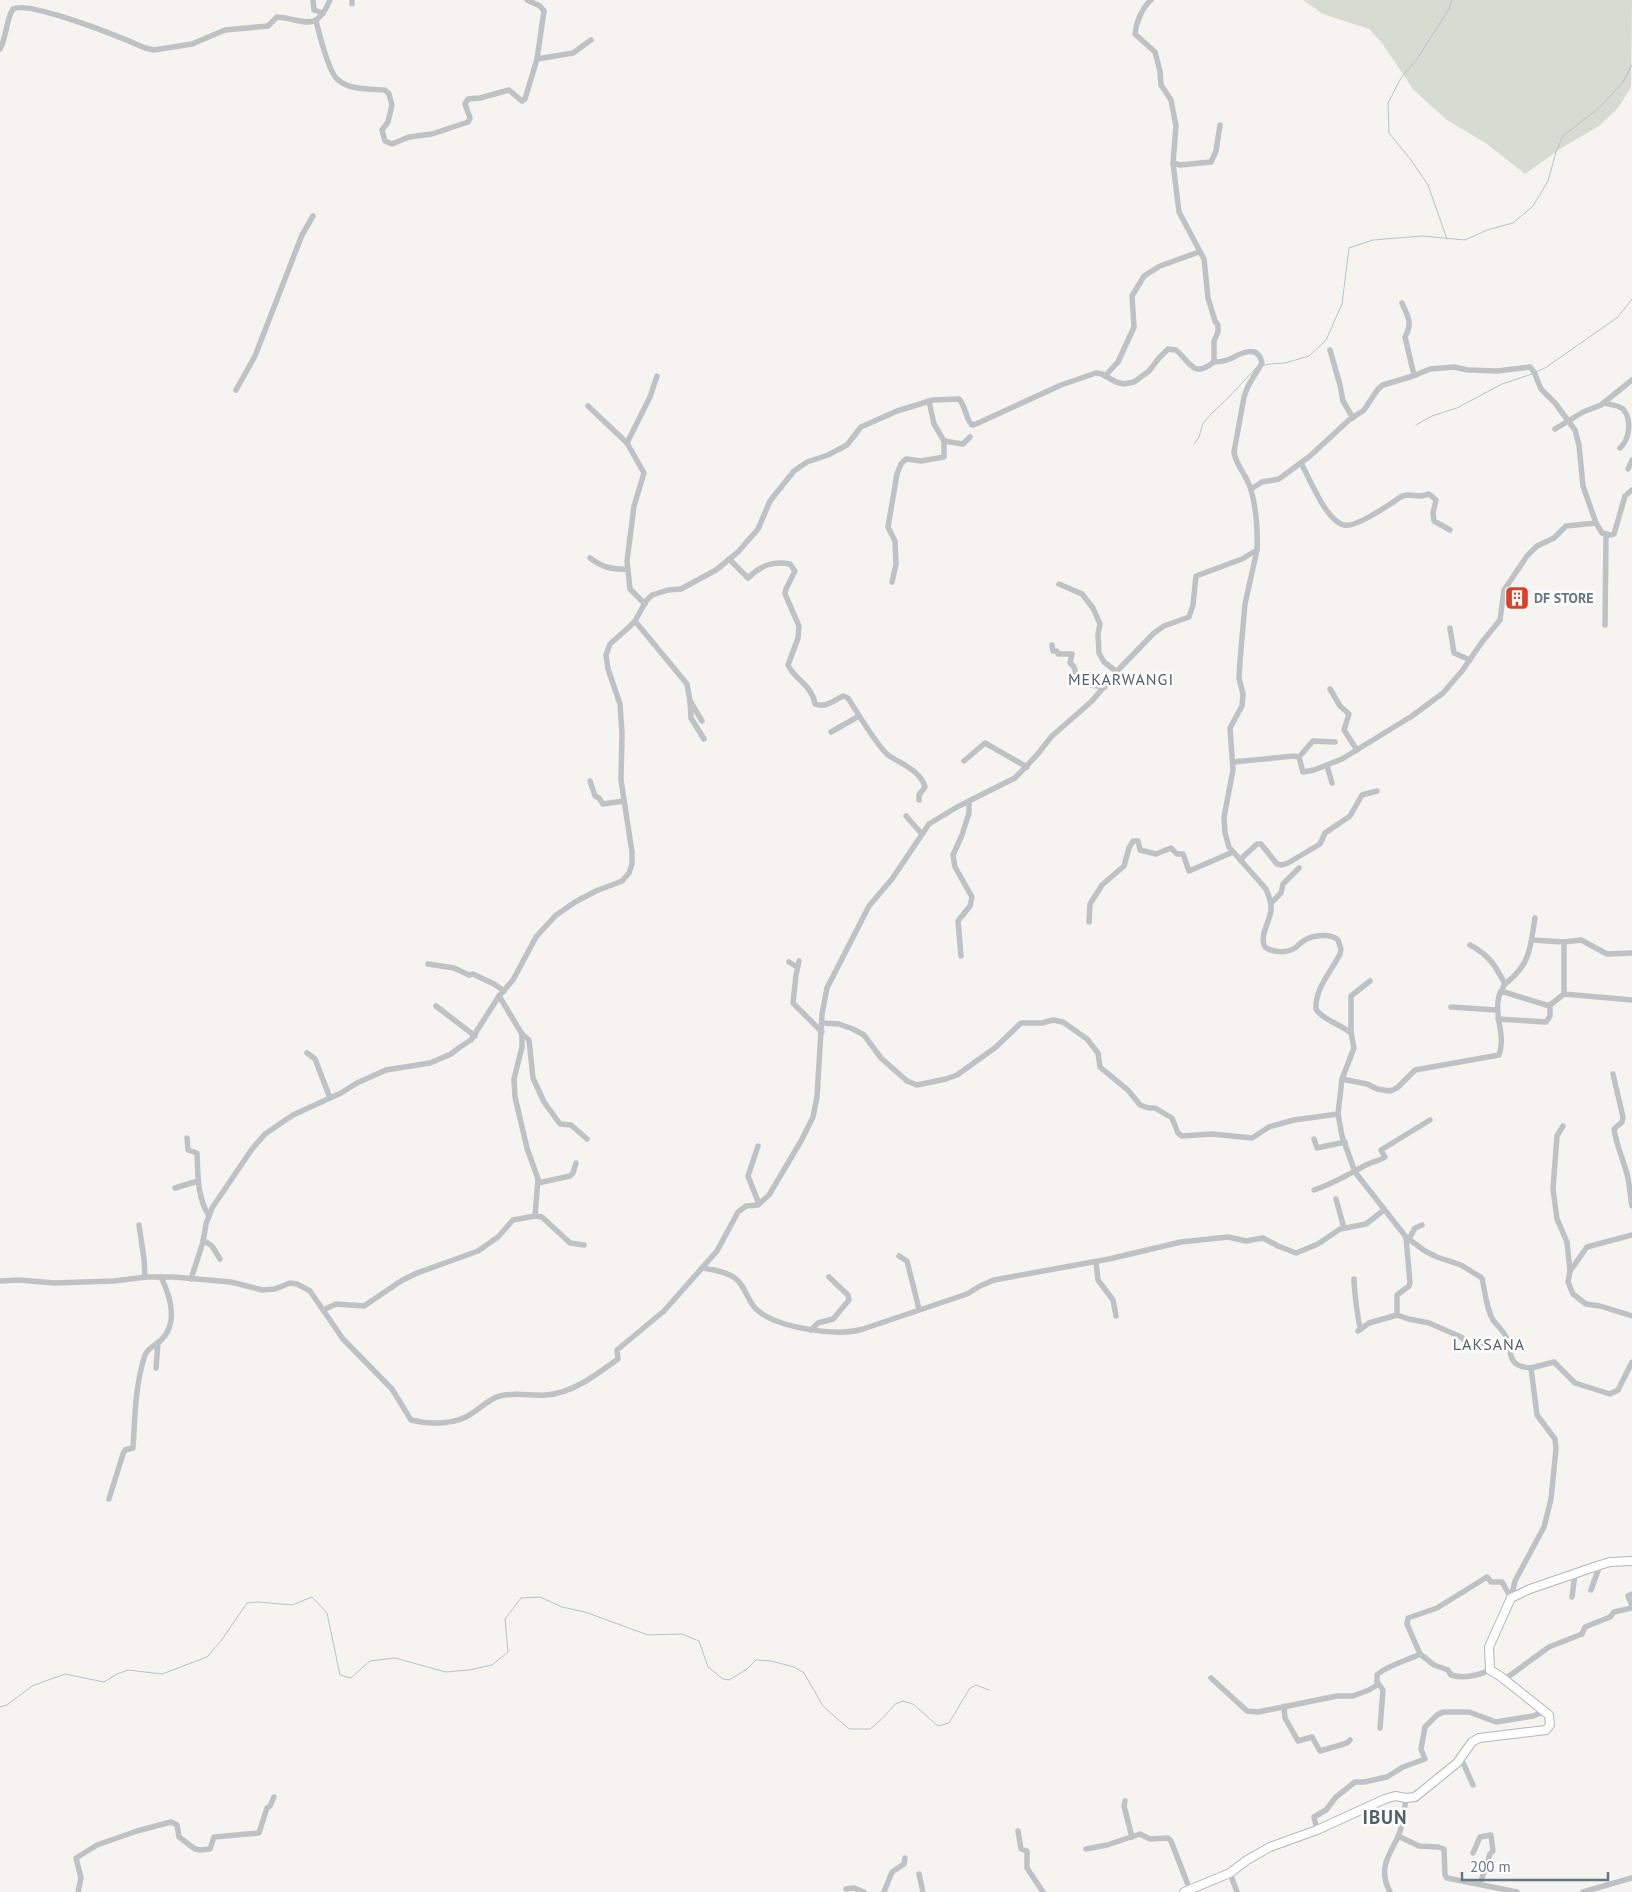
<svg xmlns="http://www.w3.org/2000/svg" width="1632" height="1892" viewBox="0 0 1632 1892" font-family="'PT Sans',sans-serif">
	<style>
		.green { fill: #d7dbd2 }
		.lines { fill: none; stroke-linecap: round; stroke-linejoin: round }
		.stream { stroke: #b6c3c6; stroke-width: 1 }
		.major-casing { stroke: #b1b6b9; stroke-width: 10 }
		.minor { stroke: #bec2c5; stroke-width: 5.5 }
		.major { stroke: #fff; stroke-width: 8 }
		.labels { text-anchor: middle; stroke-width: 5; stroke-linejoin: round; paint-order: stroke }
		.poi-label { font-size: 14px; font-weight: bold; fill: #657781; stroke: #fff; text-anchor: start }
		.quarter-label { font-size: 16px; letter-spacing: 1px; fill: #526067; stroke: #fff }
		.district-label { font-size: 19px; font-weight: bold; letter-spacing: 1px; fill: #526067; stroke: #fff }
	</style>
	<rect width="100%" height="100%" fill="#f5f4f1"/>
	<polygon class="green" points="1303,0 1632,0 1631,87 1618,108 1599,126 1563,147 1525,174 1487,144 1447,120 1430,105 1413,89 1382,43 1369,29 1323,14"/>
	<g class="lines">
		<g class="stream">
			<polyline points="1447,239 1428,185 1411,160 1389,133 1388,103 1401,78 1417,59 1449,9 1452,0"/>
			<polyline points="1262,366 1269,364 1285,363 1309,356 1326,340 1342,304 1349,248 1373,240 1422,236 1465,240 1487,230 1513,223 1533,206 1548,181 1556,152 1563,136 1600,107 1623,82 1632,65"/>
			<polyline points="1536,372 1545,368 1618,317 1632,299"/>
			<polyline points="1416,425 1432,416 1457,408 1502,384 1532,374"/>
			<polyline points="1194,444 1199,437 1203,423 1212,413 1227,399 1256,368"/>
			<polyline points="0,1707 7,1705 32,1686 65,1674 104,1682 117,1674 128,1670 162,1674 207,1657 221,1641 247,1603 258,1602 292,1605 312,1597 327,1613 340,1675 351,1678 370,1661 395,1658 446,1672 469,1670 492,1665 508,1652 505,1619 521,1598 540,1597 562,1607 585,1612 648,1635 682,1634 699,1641 708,1667 723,1679 729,1680 747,1669 756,1660 771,1661 794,1667 804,1673 823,1706 849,1729 870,1729 883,1718 895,1704 903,1701 913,1704 938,1726 949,1723 970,1688 976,1685 989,1690"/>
		</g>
		<defs>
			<polyline id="major" points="1184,1892 1230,1873 1247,1860 1270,1847 1317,1830 1385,1799 1395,1796 1406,1798 1415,1797 1457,1763 1472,1742 1479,1738 1546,1730 1550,1725 1549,1715 1500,1676 1490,1670 1489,1647 1511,1598 1530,1589 1597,1566 1610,1562 1632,1561"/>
		</defs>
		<use href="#major" class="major-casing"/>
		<g class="minor">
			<polyline points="313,0 314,10 323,13"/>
			<polyline points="352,0 352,4"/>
			<path d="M316,21C319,33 329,72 337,79C348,90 370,89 385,90L389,94L392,105L388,122L382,130L385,141L392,144L409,137L432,134L468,122L470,118L465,104L468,99L480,98L509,90L522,101L525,99L537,59L544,11L540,6L527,0"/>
			<path d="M0,49C7,36 6,19 13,9C29,0 123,38 145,48L154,50L192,44L225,30L268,26L277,17C304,19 316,34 330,0"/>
			<polyline points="537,59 573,53 591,40"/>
			<polyline points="1173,163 1180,165 1211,162 1216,151 1220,125"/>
			<path d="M1402,303C1408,317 1413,323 1405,337L1414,375"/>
			<polyline points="1330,350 1340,385 1343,401 1353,418"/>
			<polyline points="1105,376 1118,362 1134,327 1132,296 1144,276 1160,266 1199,252"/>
			<polyline points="236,390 255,356 302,235 313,216"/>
			<path d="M1604,403C1610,405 1619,405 1623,409C1632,419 1630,439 1620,448"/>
			<polyline points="588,406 627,443 644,473 634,506 627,561 630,589 645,604"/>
			<polyline points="1555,429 1583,412 1601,405 1632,380"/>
			<polyline points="944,441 963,444 970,437"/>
			<polyline points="627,443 650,397 657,376"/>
			<path d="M1301,463C1310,479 1326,521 1344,525C1356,528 1392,503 1402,496L1408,495L1421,496L1429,494L1436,500L1433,513L1434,521L1450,530"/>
			<polyline points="1628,469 1632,460"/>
			<polyline points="1596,523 1602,533 1611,535 1614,534 1625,496 1632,490"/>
			<path d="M1257,550L1245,604L1240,661L1239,678L1243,694L1242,706L1230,728L1233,770L1224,817L1225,833L1229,847L1266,889C1269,896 1272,903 1271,910C1270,922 1259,935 1265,947C1273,953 1287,953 1295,948C1299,945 1301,942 1305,940C1313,935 1331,933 1338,940L1341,949L1340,954C1331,972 1315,988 1316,1009C1321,1019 1342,1025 1351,1033"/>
			<path d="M590,558C602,567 612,570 627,569"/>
			<path d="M729,559L748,578C761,565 773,561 790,564L795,571L786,589L785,594L799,626L798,638L788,665C794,679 812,685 815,704C826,708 833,701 843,696L848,698C857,712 877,746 888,755C901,764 920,770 925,787L919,795V800"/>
			<polyline points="892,582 896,564 895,541 888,527 897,474 901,464 906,459 921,461 944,457 944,441 934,424 929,401"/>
			<polyline points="1059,584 1082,594 1093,608 1100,624 1098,634 1099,653 1104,662 1117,672"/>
			<polyline points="635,621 687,684 690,701 702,721"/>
			<polyline points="1605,625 1606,535"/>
			<polyline points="1450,628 1454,653 1470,660"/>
			<polyline points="1052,645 1053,651 1057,651 1058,654 1072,654 1070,663 1074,667 1078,680 1090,685 1105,687"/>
			<polyline points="1330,689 1340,706 1349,714 1344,730 1357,750"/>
			<polyline points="690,701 691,718 704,739"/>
			<polyline points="831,732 859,716"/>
			<polyline points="1299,757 1313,741 1335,742"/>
			<polyline points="964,761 985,743 1027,767"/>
			<polyline points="1233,762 1294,756 1299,757 1303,772 1314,770 1342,759 1412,716 1443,693 1462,671 1482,642 1500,620 1504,590 1527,556 1537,546 1554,538 1566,526 1596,523 1583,486 1579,445 1575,430 1555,403 1541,389 1534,372 1530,367 1497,371 1468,370 1454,367 1430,369 1413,376 1383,385 1378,389 1364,410 1349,420 1310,456 1279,479 1262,482 1251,489"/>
			<polyline points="1327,766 1332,783"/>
			<polyline points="590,781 595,796 599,798 603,804 624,801"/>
			<polyline points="906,816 922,834"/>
			<polyline points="1241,861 1243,857 1257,844 1261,844 1277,864 1282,865 1288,863 1320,844 1325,833 1350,816 1362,795 1377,791"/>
			<polyline points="1271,903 1281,893 1283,884 1299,868"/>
			<polyline points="1089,922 1090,904 1102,885 1124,866 1129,848 1133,841 1138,841 1140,850 1156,854 1171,848 1177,854 1183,854 1189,871 1233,852"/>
			<polyline points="1532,940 1564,942 1564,994"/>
			<polyline points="1564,942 1581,940 1607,954 1632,953"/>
			<path d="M1470,945C1489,955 1495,965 1505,984L1503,987"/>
			<polyline points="961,956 958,921 970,906 972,897 955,867 953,855 962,835 969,813 969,801"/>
			<polyline points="799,961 796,975 793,1003 822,1032"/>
			<polyline points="789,962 797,967"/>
			<polyline points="428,964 454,968 469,975 473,974 494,984 504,991"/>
			<path d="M1370,981L1351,996V1033L1354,1048L1342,1079L1338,1114L1342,1136L1355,1172L1406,1237L1425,1251L1437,1257L1461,1265L1482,1278C1485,1291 1486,1308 1493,1320C1497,1325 1502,1330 1505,1335C1514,1351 1504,1366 1531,1368L1537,1415L1555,1439L1556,1449L1551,1499L1544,1527L1515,1581L1511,1598"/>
			<path d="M1505,984C1531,964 1530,948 1535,918"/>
			<polyline points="436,1006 475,1036"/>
			<polyline points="1451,1007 1496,1010"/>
			<polyline points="1498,1019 1546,1022 1550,1016 1550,1005"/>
			<polyline points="822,1023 839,1024 853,1029 864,1035 881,1058 907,1081 917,1085 946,1079 957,1075 996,1047 1021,1023 1042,1023 1053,1020 1063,1022 1087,1039 1098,1053 1100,1067 1128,1090 1140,1105 1149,1108 1155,1108 1172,1118 1178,1133 1182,1136 1212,1134 1252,1138 1269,1127 1294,1120 1338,1114"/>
			<polyline points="522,1034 529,1040 533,1078 544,1102 560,1124 571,1125 587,1139"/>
			<polyline points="307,1053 315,1059 330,1098"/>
			<path d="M1613,1074L1623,1117L1622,1122L1614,1129C1616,1144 1623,1159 1627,1174C1630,1185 1630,1196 1632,1206"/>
			<path d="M1342,1079L1367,1084L1377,1089L1390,1091L1397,1088L1415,1070L1499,1055C1507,1034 1491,1012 1501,991L1546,1005H1550L1564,994L1632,1000"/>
			<polyline points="1563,1126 1557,1136 1553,1189 1557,1219 1567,1242 1570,1271"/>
			<path d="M187,1138L188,1150L197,1153C198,1175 197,1197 209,1216"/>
			<polyline points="1314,1139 1317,1148 1345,1142"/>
			<polyline points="758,1146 748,1176 759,1204"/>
			<polyline points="538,1183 570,1176 573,1173 576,1163"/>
			<polyline points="175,1188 198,1181"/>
			<path d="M1314,1190C1333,1184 1349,1174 1366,1165C1372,1162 1379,1161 1385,1157L1381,1150L1430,1120"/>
			<polyline points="1336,1199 1344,1228"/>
			<polyline points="535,1216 542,1217 570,1243 584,1245"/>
			<polyline points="139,1225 144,1259 145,1277"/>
			<polyline points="1632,1235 1587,1247 1570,1271 1568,1282 1573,1294 1586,1304 1600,1306 1632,1316"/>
			<polyline points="1409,1239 1415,1228 1422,1225"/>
			<polyline points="203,1240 212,1246 220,1259"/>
			<polyline points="899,1256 907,1261 919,1309"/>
			<polyline points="1096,1262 1098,1280 1113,1300 1116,1316"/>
			<path d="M702,1268C716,1270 735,1273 742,1286C747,1294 750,1303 756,1309C776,1328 837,1337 863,1329L967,1294L980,1286L994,1280L1109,1259L1181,1242L1228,1237L1246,1241L1263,1238L1278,1246L1296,1253L1318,1244L1340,1229L1366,1224L1384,1210"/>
			<polyline points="191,1279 203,1242 206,1224 212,1208 252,1149 265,1134 293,1115 341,1093 357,1083 386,1070 430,1063 451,1054 460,1047 471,1040 499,996"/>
			<path d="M1354,1279C1354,1287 1358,1325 1361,1329"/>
			<path d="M0,1281L19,1280L54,1283L114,1281L146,1277H174L231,1282L262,1290L275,1289L290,1283L297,1284L310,1291L343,1339L392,1389L411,1420C431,1425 457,1425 474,1412C483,1406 489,1399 500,1396C514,1392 531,1396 546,1395C573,1393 596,1375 618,1359L617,1350L664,1311L717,1251L738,1212L746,1206L758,1205L769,1195L801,1141L813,1117L817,1097L822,1014L827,988L869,906L892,879L929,824L957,807L1015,778L1036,756L1052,736L1092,701L1120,668L1154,633L1164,626L1189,617L1193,605L1196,576L1242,559L1257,550C1258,531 1256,505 1250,487C1246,474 1236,466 1234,452L1244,397L1248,386L1262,363C1258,344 1241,353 1230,359C1225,361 1220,362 1214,362V341L1218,332V325L1215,321L1208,298L1204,259L1179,212L1173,163L1176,126L1171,100L1161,85L1160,71L1155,52L1135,34C1136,22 1142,8 1151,0"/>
			<path d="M323,1310L336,1304L364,1306L401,1281L417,1273L478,1251L498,1237L513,1220L535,1216L538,1179L527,1148L515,1097L514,1079L522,1047V1034L499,996L513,980L536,937L555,916L575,902L596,891L622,881L629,873L632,864V852L621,780L622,733L620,704L608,669L606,655L610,644L628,628L635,621L646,601L652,595L668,590L681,589L716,570L738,552L758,529L770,501L794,471L807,462L828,455L847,445L861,427L897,411L933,400L959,399C966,406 965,418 972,425L976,424L1061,385L1096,373L1102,374L1116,382L1124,384L1134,382L1149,371L1159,358L1168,349L1176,350C1192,364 1193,378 1214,362"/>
			<polyline points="1397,1315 1397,1295 1409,1286 1410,1283 1406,1237"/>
			<polyline points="811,1330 818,1323 833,1319 849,1300 848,1295 829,1277"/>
			<polyline points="1358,1331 1369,1323 1397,1315 1409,1319 1429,1323 1461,1337 1470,1346 1508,1348"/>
			<polyline points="156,1368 158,1342"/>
			<polyline points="1531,1368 1554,1362 1575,1383 1610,1394 1618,1390 1632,1362"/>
			<path d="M109,1499L123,1454L125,1450L133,1448C135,1417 135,1385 145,1355C148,1348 154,1346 159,1342C179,1325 171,1297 161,1277"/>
			<polyline points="1591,1590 1600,1565"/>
			<polyline points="1632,1594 1628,1596 1632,1606"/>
			<polyline points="1572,1597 1575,1574"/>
			<polyline points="1420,1654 1407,1624 1408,1618 1437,1608 1487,1577 1491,1582 1502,1582 1511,1598"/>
			<path d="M1211,1678L1247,1711L1258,1712L1337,1696H1353L1369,1690L1377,1685V1675C1385,1666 1409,1660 1420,1654L1434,1665L1448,1670L1451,1675C1464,1679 1477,1676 1490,1670"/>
			<polyline points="1505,1679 1549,1647 1582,1634 1585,1627 1610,1617 1614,1612 1632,1608"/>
			<polyline points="1378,1683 1383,1690 1380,1728"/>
			<polyline points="1284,1707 1285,1718 1298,1741 1312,1737 1320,1751 1347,1743 1350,1740"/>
			<polyline points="1461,1758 1473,1785"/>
			<polyline points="1125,1801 1124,1806 1132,1837"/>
			<polyline points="1317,1830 1314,1817 1326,1810 1336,1797 1355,1782 1364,1782 1387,1777 1403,1767 1425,1759 1421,1749 1425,1727 1437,1715 1443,1712 1469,1712 1496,1722 1533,1716 1545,1711"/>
			<polyline points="1018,1831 1021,1849 1027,1851 1027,1868 1043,1892"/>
			<polyline points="1398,1836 1419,1846 1438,1847 1444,1849 1445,1875 1447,1878 1517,1892"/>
			<polyline points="1086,1849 1107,1845 1140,1834 1150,1839 1168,1838 1171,1841 1190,1890"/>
			<polyline points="1473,1853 1480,1837 1491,1835 1493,1851 1490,1854 1480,1884"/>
			<polyline points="1230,1873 1237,1892"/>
			<polyline points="919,1874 923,1892"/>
			<polyline points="846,1889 854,1888 864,1892"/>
			<polyline points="78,1892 81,1878 76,1858 97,1845 137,1831 171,1822 177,1825 179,1837 195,1849 200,1850 210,1849 214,1837 259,1833 267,1808 270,1806 274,1797"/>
			<polyline points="884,1892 892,1872 904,1864 905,1858"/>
			<path d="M1390,1892C1378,1869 1388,1857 1398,1837C1403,1825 1404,1811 1406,1798"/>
			<polyline points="1583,1892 1632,1878"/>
		</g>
		<use href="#major" class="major"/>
	</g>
	<defs>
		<symbol id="building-square" viewBox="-11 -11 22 22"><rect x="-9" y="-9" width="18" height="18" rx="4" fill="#dd4029" stroke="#fff"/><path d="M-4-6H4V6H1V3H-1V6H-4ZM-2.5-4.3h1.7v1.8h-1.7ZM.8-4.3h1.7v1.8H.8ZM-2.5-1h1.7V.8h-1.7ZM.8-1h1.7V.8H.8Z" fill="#fff"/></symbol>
	</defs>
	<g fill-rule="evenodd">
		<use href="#building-square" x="1503" y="584" width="28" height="28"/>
	</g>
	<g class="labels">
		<g class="poi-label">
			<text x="1534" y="603">DF STORE</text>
		</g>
		<g class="quarter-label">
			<text x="1121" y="685">MEKARWANGI</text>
			<text x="1489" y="1350">LAKSANA</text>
		</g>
		<g class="district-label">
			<text x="1385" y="1824">IBUN</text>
		</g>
	</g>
	<path d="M1462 1872v8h146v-8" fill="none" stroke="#657781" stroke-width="2.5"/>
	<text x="1470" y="1872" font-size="15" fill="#657781" stroke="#ffffff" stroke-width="4" paint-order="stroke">200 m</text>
</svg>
